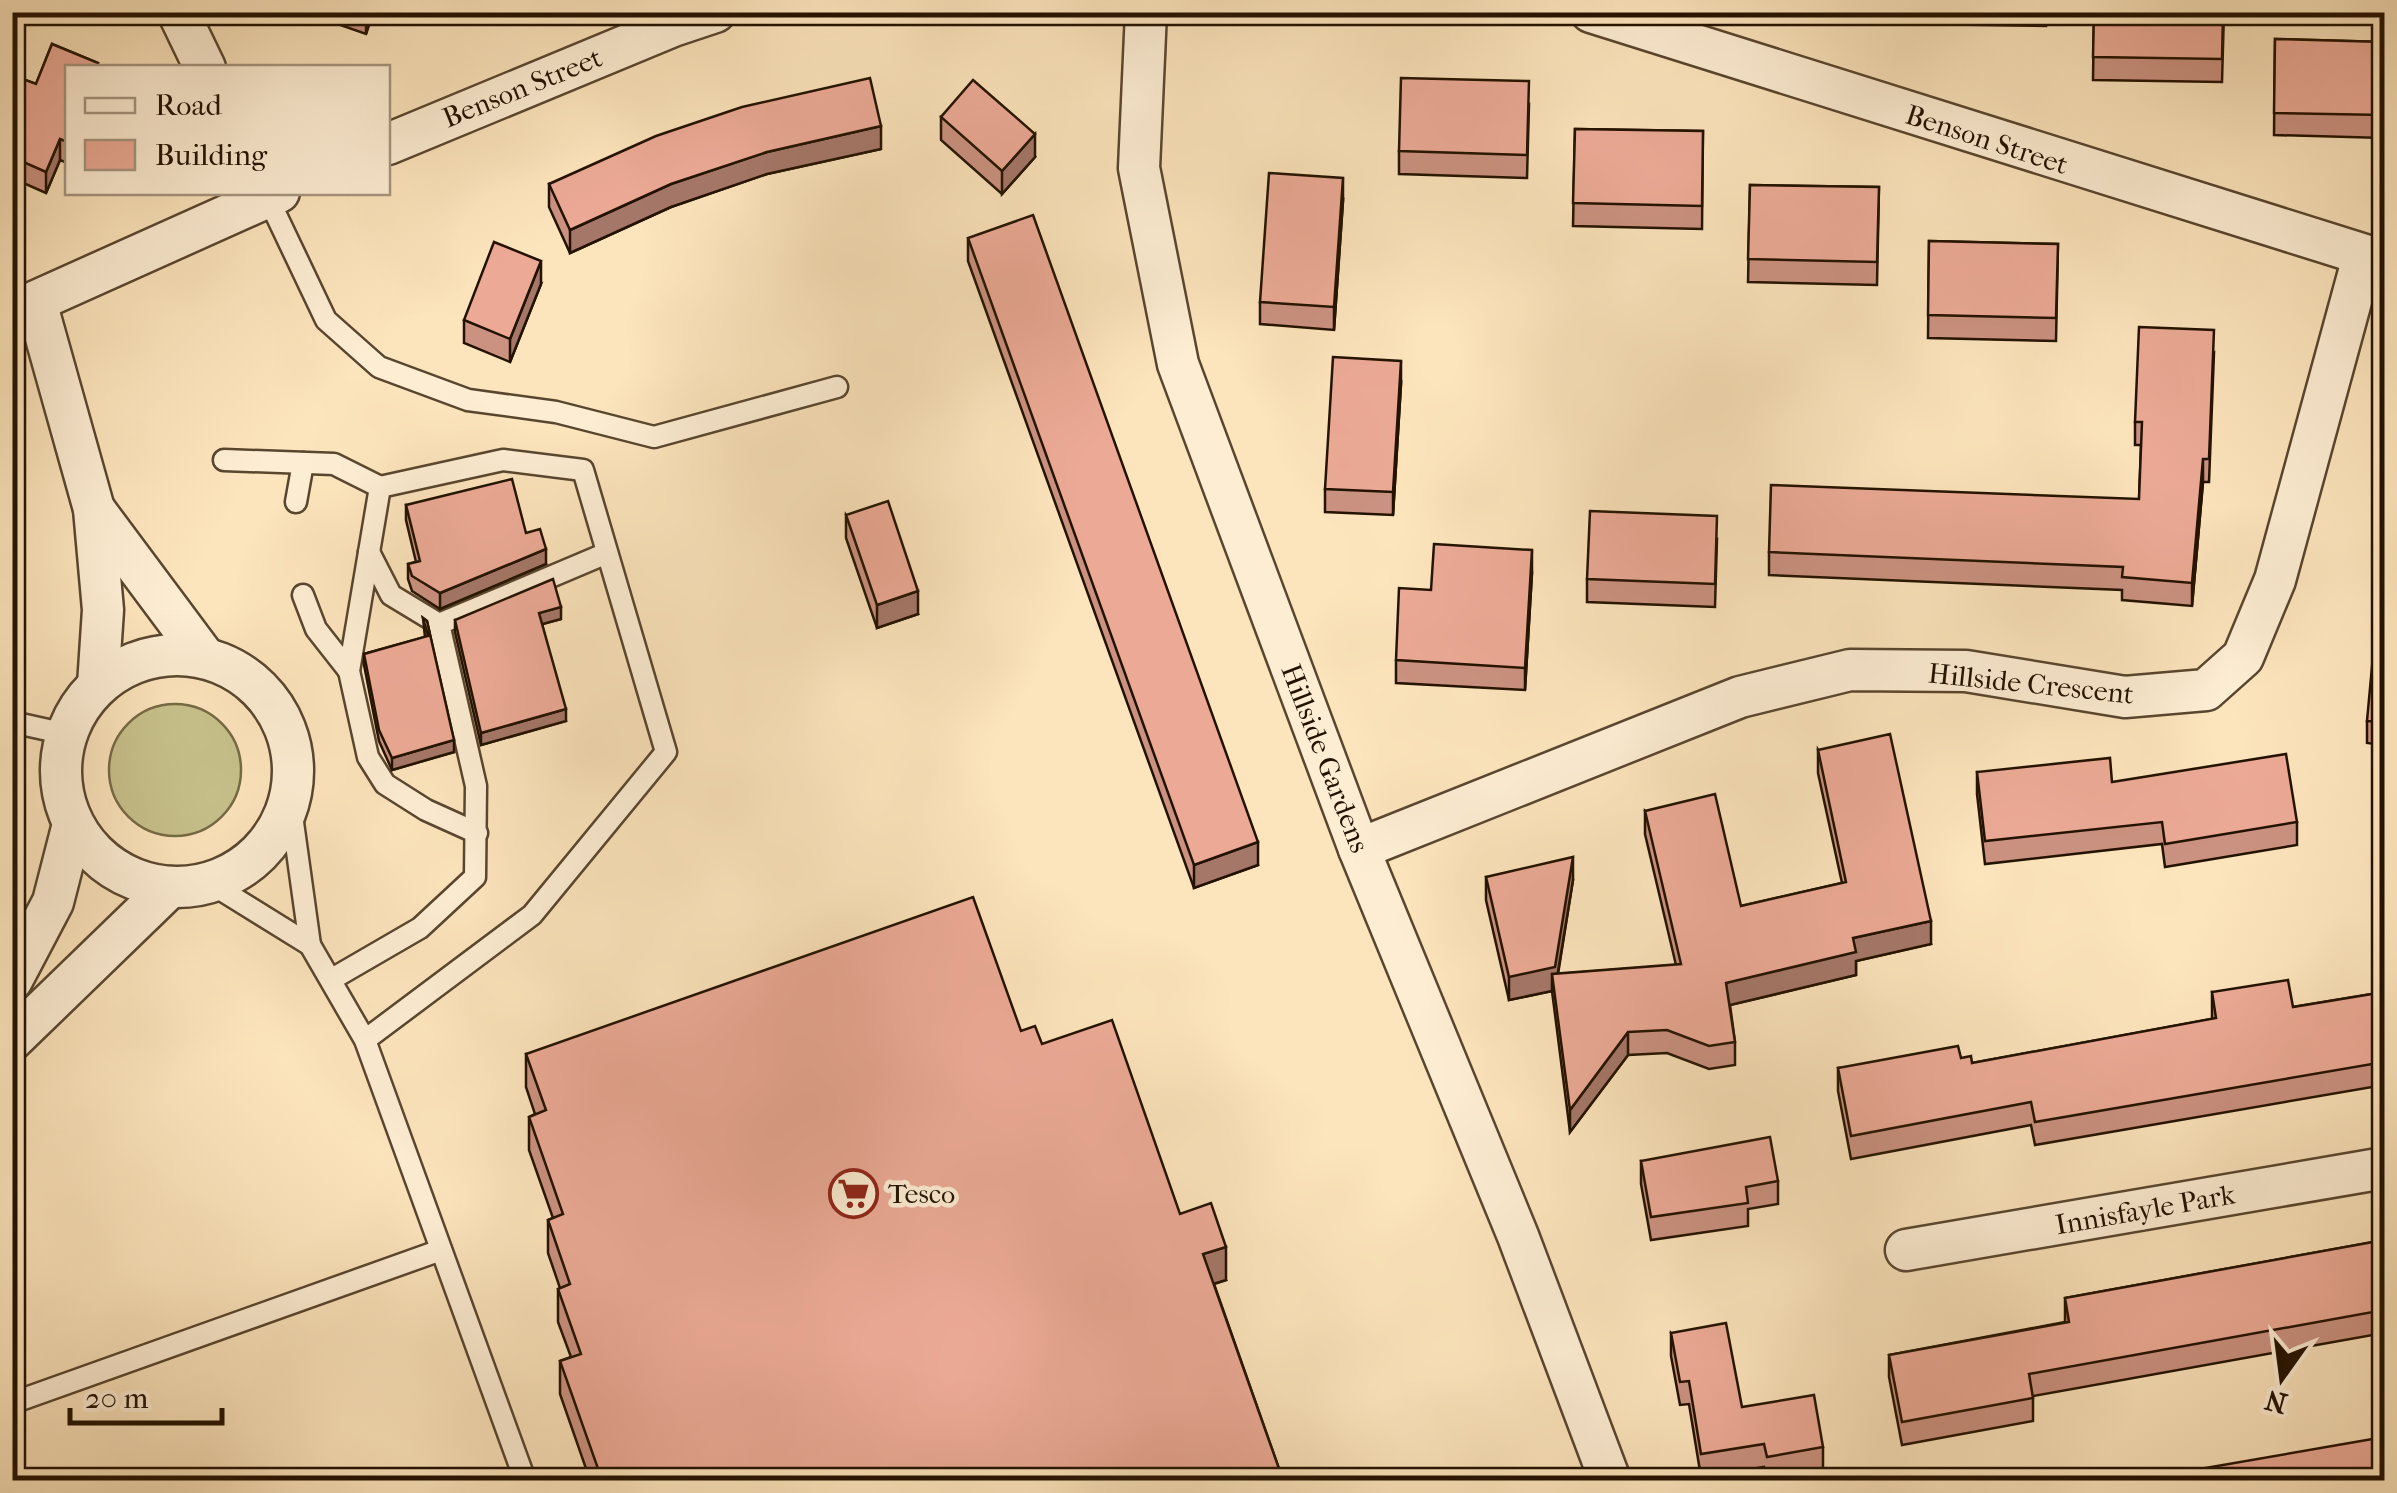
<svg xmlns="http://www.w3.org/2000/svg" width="2397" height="1493" viewBox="0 0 2397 1493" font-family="'IM FELL French Canon',serif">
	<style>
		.green { fill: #c7c18b; stroke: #756a46; stroke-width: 2.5 }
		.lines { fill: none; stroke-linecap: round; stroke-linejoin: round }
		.lane-casing { stroke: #59462f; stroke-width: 25 }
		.street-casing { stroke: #59462f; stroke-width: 45 }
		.lane { stroke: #fdedd3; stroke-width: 20 }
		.street { stroke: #fdedd3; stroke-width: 40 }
		.wall { fill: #cb9281; stroke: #231200; stroke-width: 2.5 }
		.shaded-wall { fill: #a57769; stroke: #231200; stroke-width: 2.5 }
		.building { fill: #ecaa96; stroke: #231200; stroke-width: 2.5 }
		.labels { text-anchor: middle; stroke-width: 9; stroke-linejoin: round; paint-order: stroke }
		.street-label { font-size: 28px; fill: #231200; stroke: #fdedd3 }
		.poi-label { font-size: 28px; fill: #231200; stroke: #fdedd3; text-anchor: start }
	</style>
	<rect width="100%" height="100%" fill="#fce4bc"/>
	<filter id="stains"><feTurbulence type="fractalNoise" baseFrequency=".002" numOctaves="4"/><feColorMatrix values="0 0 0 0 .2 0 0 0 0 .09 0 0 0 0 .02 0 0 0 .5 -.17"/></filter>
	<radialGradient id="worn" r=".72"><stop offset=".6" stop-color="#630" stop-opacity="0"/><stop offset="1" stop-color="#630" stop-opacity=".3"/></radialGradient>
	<circle class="green" cx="175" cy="770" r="66"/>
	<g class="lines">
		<defs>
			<g id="lane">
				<polyline points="268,198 326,320 379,367 468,400 556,412 654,437 837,387"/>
				<polyline points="224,460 334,464 380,487"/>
				<polyline points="296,502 303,463"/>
				<polyline points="303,595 316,629 349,671"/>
				<polyline points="439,624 607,553"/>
				<polyline points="12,722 66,734"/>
				<polyline points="290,801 310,945"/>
				<polyline points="210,883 310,945 365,1040 525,1480"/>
				<polyline points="332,979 420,928 475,877 476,786 439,624 391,595 369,552"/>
				<polyline points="365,1040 532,915 666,752 583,470 503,460 380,487 349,671 368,757 385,784 426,810 477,833"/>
				<polyline points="12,1403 441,1250"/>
			</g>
			<g id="street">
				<polyline points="178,12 205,68"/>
				<polyline points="1146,12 1139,168 1178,364 1359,849 1518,1236 1610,1480"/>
				<polyline points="1591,12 2384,261"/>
				<polyline points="388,144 673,26 715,12"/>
				<polyline points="36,302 94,509 103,610 98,685"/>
				<polyline points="14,311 279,192"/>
				<polyline points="94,509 205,658"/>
				<circle cx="177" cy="771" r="116"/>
				<polyline points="1359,849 1740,697 1850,670 1966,671 2125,697 2206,690 2243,657 2275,580 2363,257"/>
				<polyline points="12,980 53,902 73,824"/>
				<polyline points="12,1040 170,887"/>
				<polyline points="1906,1250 2384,1168"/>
			</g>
		</defs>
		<use href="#lane" class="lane-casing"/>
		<use href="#street" class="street-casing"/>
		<use href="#lane" class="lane"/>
		<use href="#street" class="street"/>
	</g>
	<g class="wall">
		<polygon points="303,12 373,12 366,34"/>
		<polygon points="1918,12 2046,12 2046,26 1918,24"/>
		<polygon points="2094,12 2224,12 2222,82 2093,80"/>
		<polygon points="2275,39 2384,42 2384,138 2274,135"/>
		<polygon points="52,44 98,63 98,68 68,68 68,161 67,163 60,160 46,193 12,178 12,75 36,84"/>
		<polygon points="1529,104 1527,178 1399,174 1399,151"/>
		<polygon points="941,117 1035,157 1002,194 941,140"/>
		<polygon points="1575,129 1703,131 1702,229 1573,226"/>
		<polygon points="881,149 767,174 671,207 570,253 549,207 549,184"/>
		<polygon points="1750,185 1879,187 1877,285 1748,282"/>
		<polygon points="1343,201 1334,330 1260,324 1260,302"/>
		<polygon points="968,238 1258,865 1194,888 968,261"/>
		<polygon points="1929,241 2058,244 2056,341 1928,338"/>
		<polygon points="541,284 510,362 464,343 464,320"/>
		<polygon points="2214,353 2209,482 2203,482 2192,606 2122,600 2122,590 1769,575 1769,552 2139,499 2141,445 2135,445 2135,422"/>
		<polygon points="1401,384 1393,515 1325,512 1325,489"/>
		<polygon points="406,505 526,533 546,564 440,609 412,591 408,579 408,564 416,562 406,520"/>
		<polygon points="846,515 918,614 877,628 846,538"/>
		<polygon points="1717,539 1715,607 1587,602 1587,579"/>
		<polygon points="1532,573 1525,690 1396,683 1396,660 1431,590"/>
		<polygon points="2384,612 2384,745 2367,743 2367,721 2380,657"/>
		<polygon points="423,618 427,621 454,752 392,770 379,741 364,665 364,654 425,637"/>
		<polygon points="561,619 542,624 566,721 481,745 455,632 455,620"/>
		<polygon points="1818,750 1931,944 1856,961 1856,975 1730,1005 1735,1042 1735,1065 1709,1069 1667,1053 1628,1055 1570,1132 1552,991 1509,1000 1486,900 1486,877 1573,880 1558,974 1676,965 1645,834 1645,811 1741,906 1842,883 1818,773"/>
		<polygon points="1977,772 2112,782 2297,822 2297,845 2165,867 2162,844 1985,864 1977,794"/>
		<polygon points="2212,992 2293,1007 2384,992 2384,1085 2035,1145 2031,1125 1851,1159 1838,1091 1838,1068 1961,1058 1972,1063 2212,1019"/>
		<polygon points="1021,1031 1042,1044 1180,1214 1226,1280 1214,1284 1283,1480 590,1480 560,1394 560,1361 571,1357 558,1322 558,1289 560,1288 548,1253 548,1220 553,1218 529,1150 529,1117 535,1114 526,1087 526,1054"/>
		<polygon points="1641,1161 1778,1181 1778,1204 1748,1209 1748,1226 1651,1240 1641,1184"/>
		<polygon points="2384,1240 2384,1333 2033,1396 2033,1421 1902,1445 1889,1377 1889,1355 2065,1322 2065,1298"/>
		<polygon points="1671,1333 1742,1407 1823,1447 1823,1470 1767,1479 1764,1467 1701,1477 1689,1404 1680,1405 1671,1356"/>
	</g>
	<g class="shaded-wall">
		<polygon points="366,12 373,12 366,34"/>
		<polygon points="881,126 881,149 767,174 671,207 570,253 570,230 671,184 767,152"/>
		<polygon points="1035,134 1035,157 1002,194 1002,171"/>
		<polygon points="60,139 60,160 46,193 46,172"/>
		<polygon points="1343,178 1343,201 1334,330 1334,307"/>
		<polygon points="541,261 541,284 510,362 510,339"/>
		<polygon points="1401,361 1401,384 1393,515 1393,492"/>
		<polygon points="2203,459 2203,482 2192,606 2192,583"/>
		<polygon points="546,549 546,564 440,609 440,593"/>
		<polygon points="1532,550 1532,573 1525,690 1525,668"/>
		<polygon points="918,591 918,614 877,628 877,605"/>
		<polygon points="561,607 561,619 539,625 539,613"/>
		<polygon points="566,709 566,721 481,745 481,733"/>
		<polygon points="454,740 454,752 392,770 392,758"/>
		<polygon points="1258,842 1258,865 1194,888 1194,865"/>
		<polygon points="1573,857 1573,880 1555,990 1552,974 1552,991 1509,1000 1509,977"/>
		<polygon points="1931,921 1931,944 1856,961 1856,975 1726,1006 1726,983 1853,938"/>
		<polygon points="1628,1032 1628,1055 1570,1132 1570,1110"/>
		<polygon points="1226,1247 1226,1280 1203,1287 1203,1254"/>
	</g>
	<g class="building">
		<polygon points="2094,12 2223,12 2222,59 2093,57"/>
		<polygon points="2275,39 2384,42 2384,115 2274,113"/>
		<polygon points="52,44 98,63 96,68 68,68 68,140 67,142 60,139 46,172 12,157 12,140 20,124 12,121 12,75 36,84"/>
		<polygon points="870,78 881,126 767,152 671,184 570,230 549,184 656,136 742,107"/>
		<polygon points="1401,78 1529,81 1527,155 1399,151"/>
		<polygon points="973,80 1035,134 1002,171 941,117"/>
		<polygon points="1575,129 1703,131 1702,206 1573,203"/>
		<polygon points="1269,173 1343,178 1334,307 1260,302"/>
		<polygon points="1750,185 1879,187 1877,262 1748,259"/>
		<polygon points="1033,215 1258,842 1194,865 968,238"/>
		<polygon points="1929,241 2058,244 2056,318 1928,315"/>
		<polygon points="494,242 541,261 510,339 464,320"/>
		<polygon points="2139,327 2214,330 2209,459 2203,459 2192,583 2122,577 2123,567 1769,552 1771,485 2139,499 2142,422 2135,422"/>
		<polygon points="1333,357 1401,361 1393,492 1325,489"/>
		<polygon points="512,479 526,533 540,529 546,549 440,593 412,576 408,564 420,561 406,505"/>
		<polygon points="888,501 918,591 877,605 846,515"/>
		<polygon points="1590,511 1717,516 1715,584 1587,579"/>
		<polygon points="1434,544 1532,550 1525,668 1396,660 1399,588 1431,590"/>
		<polygon points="553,579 561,607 539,613 566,709 481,733 455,620"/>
		<polygon points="2384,612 2384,722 2367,721 2373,656 2380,657"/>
		<polygon points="423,618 427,621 454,740 392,758 379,730 364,654 428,636"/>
		<polygon points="1890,734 1931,921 1853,938 1856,952 1726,983 1735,1042 1709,1046 1667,1030 1628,1032 1570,1110 1552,974 1681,964 1645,811 1715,794 1741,906 1846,882 1818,750"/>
		<polygon points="2286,754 2297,822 2165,844 2162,822 1985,841 1977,772 2110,758 2112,782"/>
		<polygon points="1573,857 1555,967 1509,977 1486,877"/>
		<polygon points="973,897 1021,1031 1035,1026 1042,1044 1112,1020 1180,1214 1211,1203 1226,1247 1203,1254 1283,1480 602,1480 560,1361 581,1354 558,1289 570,1284 548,1220 563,1214 529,1117 546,1110 526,1054"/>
		<polygon points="2288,980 2293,1007 2384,992 2384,1062 2035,1122 2031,1102 1851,1136 1838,1068 1958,1046 1961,1058 1971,1056 1972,1063 2216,1018 2212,992"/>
		<polygon points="1770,1137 1778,1181 1746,1187 1748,1203 1651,1217 1641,1161"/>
		<polygon points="2384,1240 2384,1310 2029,1374 2033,1398 1902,1422 1889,1355 2069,1322 2065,1298"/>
		<polygon points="1726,1323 1742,1407 1814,1395 1823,1447 1767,1457 1764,1444 1701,1454 1689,1381 1680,1382 1671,1333"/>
		<polygon points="2384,1437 2384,1480 2136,1480"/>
	</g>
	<defs>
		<symbol id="supermarket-ring" viewBox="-11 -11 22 22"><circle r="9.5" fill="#fdedd3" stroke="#8f2418" stroke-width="1.5"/><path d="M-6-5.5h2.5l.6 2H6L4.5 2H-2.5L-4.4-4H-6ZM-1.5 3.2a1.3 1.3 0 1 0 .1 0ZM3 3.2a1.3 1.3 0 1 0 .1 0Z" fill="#8f2418"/></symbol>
	</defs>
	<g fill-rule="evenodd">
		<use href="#supermarket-ring" x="826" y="1166" width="55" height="55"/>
	</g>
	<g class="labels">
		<g class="street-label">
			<text transform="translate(522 87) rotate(-22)" y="10">Benson Street</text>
			<text transform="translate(1987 139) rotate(18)" y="10">Benson Street</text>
			<text transform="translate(2031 683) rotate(6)" y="10">Hillside Crescent</text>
			<text transform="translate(1326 758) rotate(69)" y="10">Hillside Gardens</text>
			<text transform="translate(2145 1209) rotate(-10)" y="10">Innisfayle Park</text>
		</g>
		<g class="poi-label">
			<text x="888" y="1203">Tesco</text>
		</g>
	</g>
	<rect width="2397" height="1493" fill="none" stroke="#fce4bc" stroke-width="50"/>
	<rect x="15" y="15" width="2367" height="1463" fill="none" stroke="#231200" stroke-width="5"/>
	<rect x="25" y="25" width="2347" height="1443" fill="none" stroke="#231200" stroke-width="2.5"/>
	<rect x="65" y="65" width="325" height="130" fill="#fdedd3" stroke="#a6957f" stroke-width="2.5"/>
	<rect x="85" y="98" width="50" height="15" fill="#fdedd3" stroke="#a6957f" stroke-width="2.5"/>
	<text x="155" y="115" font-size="30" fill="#231200">Road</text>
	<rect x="85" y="140" width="50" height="30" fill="#ecaa96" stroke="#a6957f" stroke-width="2.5"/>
	<text x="155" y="165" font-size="30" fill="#231200">Building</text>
	<g transform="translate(2282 1378) rotate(194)" stroke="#fdedd3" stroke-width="8" paint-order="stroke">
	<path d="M0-8L18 38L0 25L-18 38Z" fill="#231200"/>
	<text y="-15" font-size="28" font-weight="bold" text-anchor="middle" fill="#231200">N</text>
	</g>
	<path d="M70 1408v15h152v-15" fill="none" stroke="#231200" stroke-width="5"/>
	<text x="85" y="1408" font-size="30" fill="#231200" stroke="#fdedd3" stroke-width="8" paint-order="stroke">20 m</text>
	<rect width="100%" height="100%" filter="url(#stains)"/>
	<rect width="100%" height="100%" fill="url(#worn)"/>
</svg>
